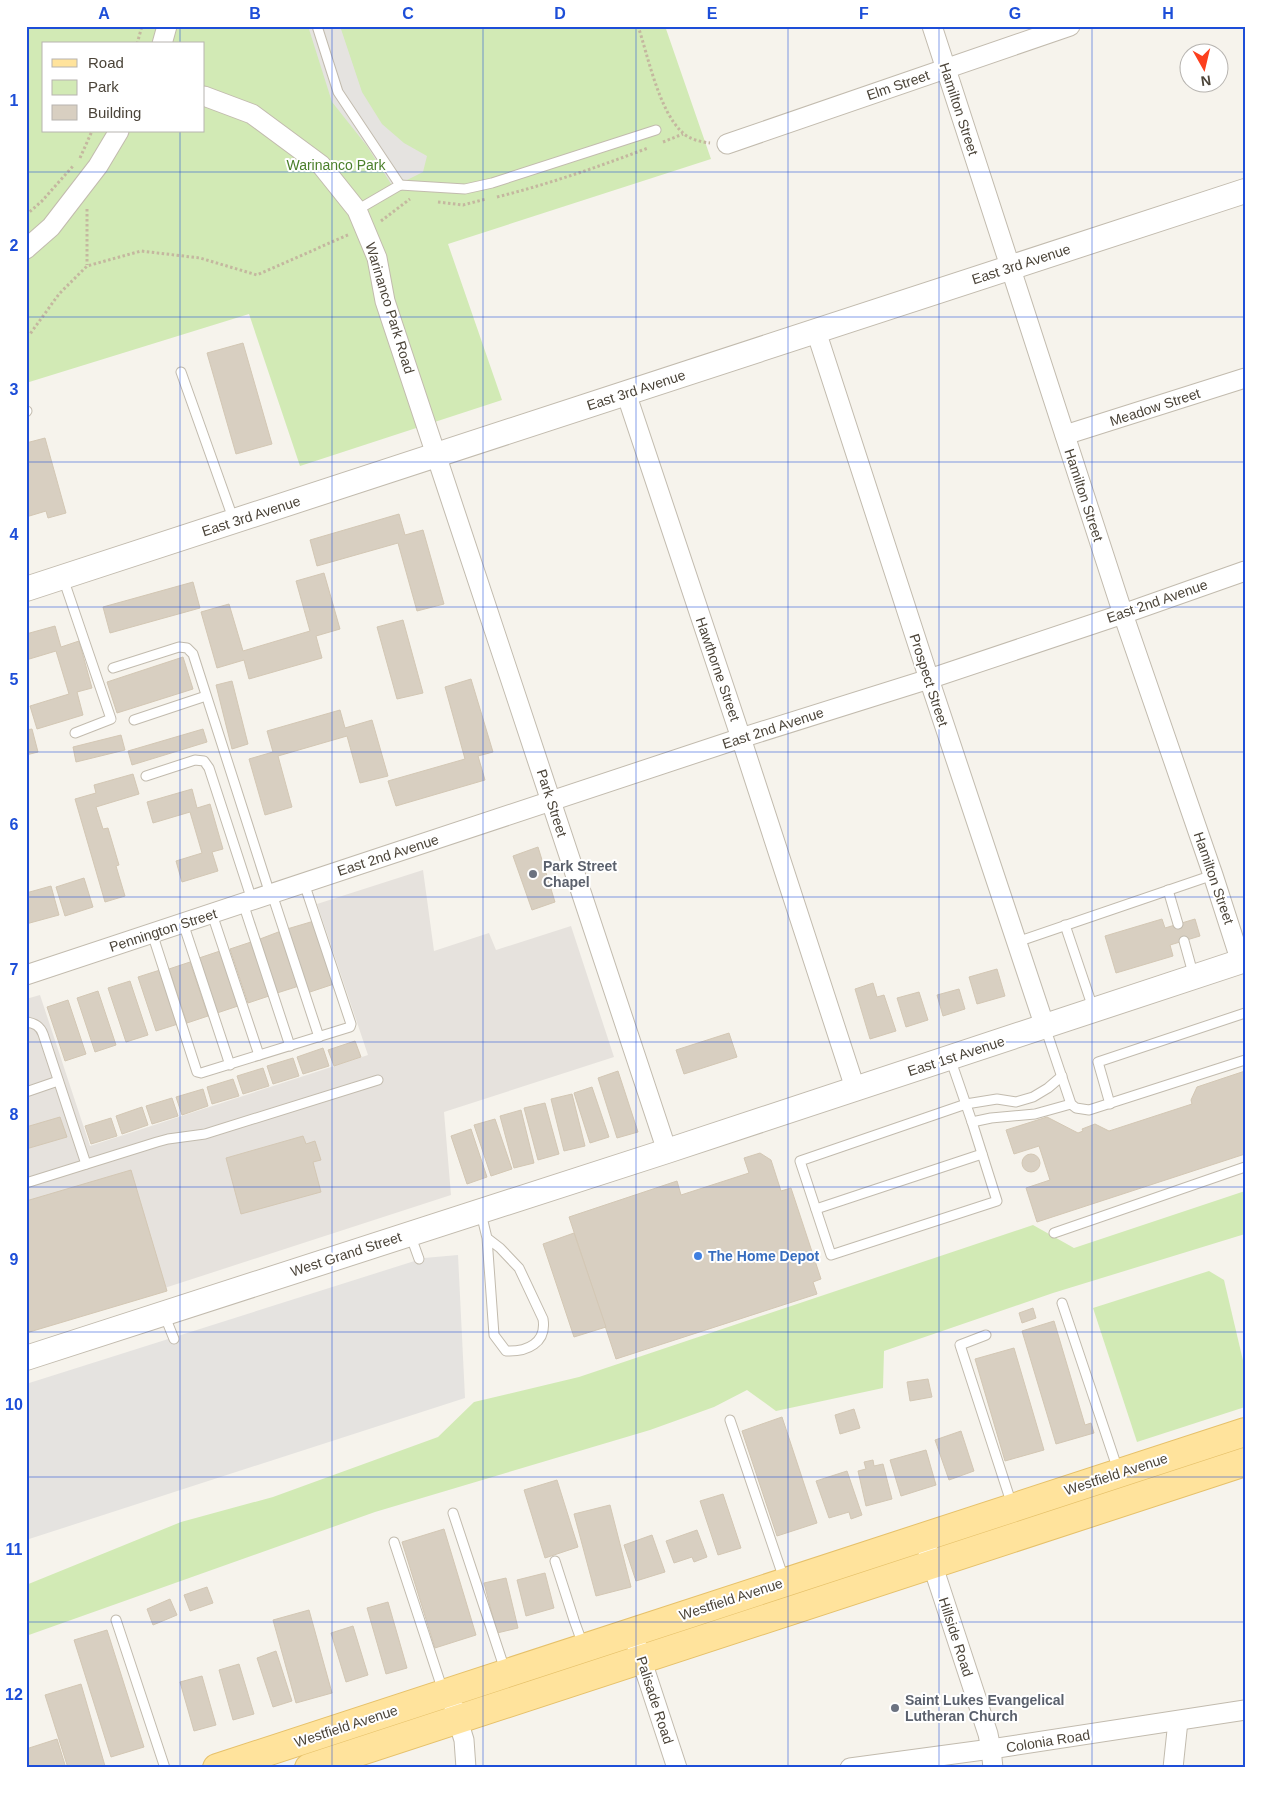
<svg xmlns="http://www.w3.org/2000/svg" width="1271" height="1794" viewBox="0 0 1271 1794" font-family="Arial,sans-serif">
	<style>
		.industrial { fill: #e6e2dd }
		.green { fill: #d2eab5; fill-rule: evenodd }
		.parking { fill: #e5e3e0 }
		.building { fill: #d8cfc1; stroke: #d3c7b4 }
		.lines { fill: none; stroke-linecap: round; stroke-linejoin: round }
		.service-casing { stroke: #c2bbae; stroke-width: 11 }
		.minor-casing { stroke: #c2bbae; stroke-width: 21 }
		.tertiary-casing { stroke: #c2bbae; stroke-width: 26 }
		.primary-casing { stroke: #e6c16a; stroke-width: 30 }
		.path { stroke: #c4b79f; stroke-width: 3; stroke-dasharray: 2.5 2.5; stroke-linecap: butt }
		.service { stroke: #fff; stroke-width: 9 }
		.minor { stroke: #fff; stroke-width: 19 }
		.tertiary { stroke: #fff; stroke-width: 24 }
		.primary { stroke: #ffe39c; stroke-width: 28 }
		.grid { fill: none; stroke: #1d4ed8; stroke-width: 1; stroke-opacity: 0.55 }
		.worship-dot { fill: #6b7280; stroke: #fff; stroke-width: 2 }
		.shop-dot { fill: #3f7fe0; stroke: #fff; stroke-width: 2 }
		.labels { text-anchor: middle; stroke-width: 4; stroke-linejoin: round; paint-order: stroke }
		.street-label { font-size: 14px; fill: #4b4439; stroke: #fff }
		.park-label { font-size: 14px; fill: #4a7f2a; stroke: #fff }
		.worship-label { font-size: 14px; font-weight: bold; fill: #5b616d; stroke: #fff; text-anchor: start }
		.shop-label { font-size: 14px; font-weight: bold; fill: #366cbe; stroke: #fff; text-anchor: start }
		.neatline { fill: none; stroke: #1d4ed8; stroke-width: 2 }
		.grid-label { font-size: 16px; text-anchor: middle; font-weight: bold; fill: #1d4ed8 }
	</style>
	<rect width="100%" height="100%" fill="#f6f3ec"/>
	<polygon class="industrial" points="423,870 434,951 489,933 496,950 571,926 614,1057 444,1112 451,1195 26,1333 26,999 40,995 90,1146 368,1055 317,904"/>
	<g class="green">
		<path d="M26,26H665L711,159L448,244L502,400L300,466L249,314L26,383ZM44,44H204V131H44Z"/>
		<polygon points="1245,1191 1245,1234 1053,1293 884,1351 883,1388 776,1411 747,1390 714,1407 650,1430 375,1512 26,1636 26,1585 181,1522 273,1497 438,1437 474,1402 579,1377 1033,1225 1074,1248"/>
		<polygon points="1209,1271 1224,1280 1245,1369 1245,1407 1137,1442 1093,1308"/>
	</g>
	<g class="parking">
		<polygon points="308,26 340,26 362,92 382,124 404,143 427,156 423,172 393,187 367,146 332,102"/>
		<polygon points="458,1255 465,1398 26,1540 26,1384 424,1258"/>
	</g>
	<g class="building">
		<polygon points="243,343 272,444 236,454 207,353"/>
		<polygon points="45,438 66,513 48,518 46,511 26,517 26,467 29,466 26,455 26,443"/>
		<polygon points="399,514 405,535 423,530 444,604 417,611 398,543 317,566 310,540"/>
		<polygon points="324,573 340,629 316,636 322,658 249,679 244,660 217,668 201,612 229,604 243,651 310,631 296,581"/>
		<polygon points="193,582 200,608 110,633 103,607"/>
		<polygon points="403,620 423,693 397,699 377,627"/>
		<polygon points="55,626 61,647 79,641 92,688 77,692 83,715 37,729 30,706 69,694 56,651 26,660 26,634"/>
		<polygon points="183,657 193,689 117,713 107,682"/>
		<polygon points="471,679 493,752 478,756 485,780 396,806 388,781 465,759 445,687"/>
		<polygon points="232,681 248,744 232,749 216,685"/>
		<polygon points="340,710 345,728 372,720 388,776 360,783 347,736 278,756 292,807 265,815 249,759 273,752 267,731"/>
		<polygon points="32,729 38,752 26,755 26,730"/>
		<polygon points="203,729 207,742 132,765 128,751"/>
		<polygon points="121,735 125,750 76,762 73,747"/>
		<polygon points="133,774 139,794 96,807 103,829 108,828 119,865 116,866 125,896 105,902 75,799 96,793 94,785"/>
		<polygon points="192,789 197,808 210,804 223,849 212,852 218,871 182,882 176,861 202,853 190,812 153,823 147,802"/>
		<polygon points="538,847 555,902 532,910 513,856"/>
		<polygon points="84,878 93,907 65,916 56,887"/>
		<polygon points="51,886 59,915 26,924 26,893"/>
		<polygon points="1162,919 1165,928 1195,919 1200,936 1170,945 1173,956 1116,973 1105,936"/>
		<polygon points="314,921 334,984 307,993 287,929"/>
		<polygon points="281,931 299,986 277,993 260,939"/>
		<polygon points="251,942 269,996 248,1003 230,949"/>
		<polygon points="220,951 238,1006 217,1013 199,958"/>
		<polygon points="190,962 208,1016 187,1023 169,969"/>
		<polygon points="997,969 1005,996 977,1004 969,977"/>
		<polygon points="160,970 178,1024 156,1031 138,977"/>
		<polygon points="130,981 148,1035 126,1042 108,988"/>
		<polygon points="873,983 877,997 884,995 896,1031 870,1039 855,989"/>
		<polygon points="959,989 965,1009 943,1016 937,995"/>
		<polygon points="98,991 116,1045 95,1052 77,998"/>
		<polygon points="919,992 928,1020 906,1027 897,998"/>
		<polygon points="68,1000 86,1054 65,1061 47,1007"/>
		<polygon points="729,1033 737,1057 684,1074 676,1050"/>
		<polygon points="355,1041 361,1057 334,1066 328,1050"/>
		<polygon points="323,1048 329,1066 303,1074 297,1057"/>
		<polygon points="293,1058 299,1076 273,1084 267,1066"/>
		<polygon points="263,1068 269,1086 243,1094 237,1076"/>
		<polygon points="618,1071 638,1132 617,1138 598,1078"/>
		<polygon points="1245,1071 1245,1154 1037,1222 1026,1188 1050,1180 1039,1146 1014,1154 1006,1130 1047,1117 1078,1133 1083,1131 1082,1129 1095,1124 1109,1131 1192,1104 1191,1100 1197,1087"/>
		<polygon points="233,1079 239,1096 212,1104 207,1087"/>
		<polygon points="592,1087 609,1137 590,1143 574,1093"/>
		<polygon points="203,1089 208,1106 182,1115 176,1097"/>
		<polygon points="572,1094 585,1146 564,1151 551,1099"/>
		<polygon points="172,1098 178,1116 152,1124 146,1106"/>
		<polygon points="545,1103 559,1154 538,1160 524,1108"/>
		<polygon points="142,1107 148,1125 122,1134 116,1116"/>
		<polygon points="521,1110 534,1163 514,1168 500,1116"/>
		<polygon points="60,1117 67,1137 26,1149 26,1127"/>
		<polygon points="111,1118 117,1136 91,1144 85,1126"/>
		<polygon points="495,1119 512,1169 491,1176 474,1125"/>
		<polygon points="471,1129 487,1177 467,1184 451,1136"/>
		<polygon points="303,1136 306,1144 315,1141 321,1160 313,1162 321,1192 241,1214 226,1158"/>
		<polygon points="760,1153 771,1160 781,1191 791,1188 821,1279 813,1282 817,1294 616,1359 569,1217 677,1181 681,1195 749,1173 744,1158"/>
		<circle cx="1031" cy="1163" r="9"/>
		<polygon points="131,1170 167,1291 26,1333 26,1201"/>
		<polygon points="574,1233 606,1327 574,1337 543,1244"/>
		<polygon points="1033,1308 1036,1318 1022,1323 1019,1313"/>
		<polygon points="1054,1321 1085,1425 1091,1423 1094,1433 1056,1444 1022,1331"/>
		<polygon points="1014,1348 1044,1450 1005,1461 975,1359"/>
		<polygon points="928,1379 932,1397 910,1401 907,1382"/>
		<polygon points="854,1409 860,1428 840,1434 835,1415"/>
		<polygon points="782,1417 817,1523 777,1536 742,1431"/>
		<polygon points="961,1431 974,1471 949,1480 935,1440"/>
		<polygon points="926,1450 936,1485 901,1496 890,1460"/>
		<polygon points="873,1460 874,1466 883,1464 892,1499 866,1506 858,1471 866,1469 864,1462"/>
		<polygon points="847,1471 862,1515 851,1519 849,1512 829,1518 816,1481"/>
		<polygon points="557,1480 578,1547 545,1558 524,1490"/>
		<polygon points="723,1494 741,1548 718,1555 700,1501"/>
		<polygon points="610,1505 631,1587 596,1596 574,1514"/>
		<polygon points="444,1529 476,1635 435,1648 402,1542"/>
		<polygon points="697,1530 707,1557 694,1562 692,1557 674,1563 666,1541"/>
		<polygon points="652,1535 665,1572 636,1581 624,1545"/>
		<polygon points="545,1573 554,1608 526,1616 517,1580"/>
		<polygon points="506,1578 518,1628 497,1633 484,1583"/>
		<polygon points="207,1587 213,1603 190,1611 184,1595"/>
		<polygon points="170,1599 177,1615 153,1625 147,1609"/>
		<polygon points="388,1602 407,1668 386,1674 367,1608"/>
		<polygon points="309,1610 332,1693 296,1703 273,1620"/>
		<polygon points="353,1626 368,1675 346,1682 331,1633"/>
		<polygon points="107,1630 144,1747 111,1757 74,1640"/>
		<polygon points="276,1651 292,1701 273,1707 257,1658"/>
		<polygon points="239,1664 254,1714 233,1720 219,1670"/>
		<polygon points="202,1676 216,1725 194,1731 180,1682"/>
		<polygon points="81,1684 105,1766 98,1768 68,1768 45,1695"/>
		<polygon points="57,1739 66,1768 26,1768 26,1749"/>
	</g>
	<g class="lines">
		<defs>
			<g id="service">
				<polyline points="317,26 338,92 400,185"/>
				<polyline points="400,185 465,189 492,183 656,130"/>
				<polyline points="357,210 400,185"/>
				<polyline points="181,372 234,521"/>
				<polyline points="26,412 27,411"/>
				<polyline points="63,578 111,719 75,733"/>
				<polyline points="113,668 179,647 187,648 193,654 270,894"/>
				<polyline points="134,720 206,696"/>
				<polyline points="146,776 195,760 204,761 209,768 252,900"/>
				<polyline points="1168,890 1178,924"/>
				<polyline points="272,894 319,1037"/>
				<polyline points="243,903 290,1046"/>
				<polyline points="212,914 259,1055"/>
				<polyline points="183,923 230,1065"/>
				<polyline points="1065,925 1093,1008"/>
				<polyline points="152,933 197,1072 201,1073 350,1027 351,1024 304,883"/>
				<polyline points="1184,941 1194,977"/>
				<polyline points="1017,942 1213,875"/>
				<path d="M26,1022C35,1023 40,1026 43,1034L86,1164"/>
				<polyline points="1045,1027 1071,1104 1076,1108 1089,1110 1245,1060"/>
				<polyline points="950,1058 972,1122"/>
				<polyline points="1062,1076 1048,1088 1033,1097 1016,1102 997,1099 966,1104 800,1161 831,1255 997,1201 972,1122 991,1118 1035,1114 1071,1104"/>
				<polyline points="26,1092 58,1081"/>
				<polyline points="1110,1104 1098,1062 1245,1013"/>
				<polyline points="26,1183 157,1142 168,1139 205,1134 378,1080"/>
				<polyline points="816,1209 982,1154"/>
				<path d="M481,1213L487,1238L494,1335L506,1351C527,1352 547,1343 543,1319L519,1268L500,1248L487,1238"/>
				<polyline points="1054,1233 1245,1167"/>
				<polyline points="410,1234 419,1259"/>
				<polyline points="1062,1303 1118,1470"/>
				<polyline points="164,1314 174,1339"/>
				<polyline points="986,1335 960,1345 1012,1505"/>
				<polyline points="730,1420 784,1579"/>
				<polyline points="453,1513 505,1670"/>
				<polyline points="394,1542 443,1691"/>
				<polyline points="555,1561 574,1620 583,1645"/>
				<polyline points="116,1620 165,1768"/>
			</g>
			<g id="minor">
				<polyline points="932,26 1123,614 1213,875 1241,962"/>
				<polyline points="162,44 167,26"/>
				<polyline points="204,96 252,114 321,165 357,210 377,258 385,301 667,1151"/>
				<polyline points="727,144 1070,26"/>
				<polyline points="26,249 51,227 98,166 119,131"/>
				<polyline points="816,331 929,679 1045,1027"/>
				<polyline points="626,393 741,738 855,1088"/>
				<polyline points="1065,435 1245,378"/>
				<polyline points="26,975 741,738 929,679 1123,614 1245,571"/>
				<polyline points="923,1536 988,1734 991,1749 993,1768"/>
				<polyline points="632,1631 677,1768"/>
				<polyline points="454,1708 464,1740 466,1768"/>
				<polyline points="850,1768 991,1749 1245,1710"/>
				<polyline points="1173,1768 1178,1721"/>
			</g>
			<g id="tertiary">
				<polyline points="26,589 1245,191"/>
				<polyline points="26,1358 667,1151 1245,960"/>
			</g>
			<g id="primary">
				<polyline points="217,1768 1245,1432"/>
				<polyline points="309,1768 1245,1462"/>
			</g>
		</defs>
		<use href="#service" class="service-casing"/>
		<use href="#minor" class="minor-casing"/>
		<use href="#tertiary" class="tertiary-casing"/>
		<use href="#primary" class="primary-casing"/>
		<g class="path">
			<path d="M638,26C648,56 659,111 682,132C688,139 701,142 710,143"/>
			<polyline points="137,44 142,26"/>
			<polyline points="663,142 683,134"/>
			<polyline points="80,158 92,131"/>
			<path d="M497,197C549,184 598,167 648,148"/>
			<polyline points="438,202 463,205 486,199"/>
			<polyline points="87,209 87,265"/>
			<polyline points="26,215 42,201 73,166"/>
			<polyline points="381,221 410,199"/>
			<polyline points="26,335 30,334 59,294 87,266 141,251 200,258 257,275 350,234"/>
		</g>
		<use href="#service" class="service"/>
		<use href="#minor" class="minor"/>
		<use href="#tertiary" class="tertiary"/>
		<use href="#primary" class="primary"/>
	</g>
	<path class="grid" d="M180,26V44M332,26V1768M483,26V1768M636,26V1768M788,26V1768M939,26V1768M1092,26V1768M180,131V1768M26,172H1245M26,317H1245M26,462H1245M26,607H1245M26,752H1245M26,897H1245M26,1042H1245M26,1187H1245M26,1332H1245M26,1477H1245M26,1622H1245"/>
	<g class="worship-dot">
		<circle cx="533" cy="874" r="5"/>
		<circle cx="895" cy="1708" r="5"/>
	</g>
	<circle class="shop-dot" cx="698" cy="1256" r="5"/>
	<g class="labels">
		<g class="street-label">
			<text transform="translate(898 85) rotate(-19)" y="5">Elm Street</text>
			<text transform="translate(959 109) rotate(72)" y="5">Hamilton Street</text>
			<text transform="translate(1021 264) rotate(-18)" y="5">East 3rd Avenue</text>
			<text transform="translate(390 308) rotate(73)" y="5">Warinanco Park Road</text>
			<text transform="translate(636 390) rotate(-18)" y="5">East 3rd Avenue</text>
			<text transform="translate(1155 407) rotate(-18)" y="5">Meadow Street</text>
			<text transform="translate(1084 495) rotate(72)" y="5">Hamilton Street</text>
			<text transform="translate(251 516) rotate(-18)" y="5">East 3rd Avenue</text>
			<text transform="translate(1157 601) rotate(-19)" y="5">East 2nd Avenue</text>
			<text transform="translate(718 669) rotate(71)" y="5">Hawthorne Street</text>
			<text transform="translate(929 680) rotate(72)" y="5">Prospect Street</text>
			<text transform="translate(773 728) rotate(-18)" y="5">East 2nd Avenue</text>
			<text transform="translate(552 803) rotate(72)" y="5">Park Street</text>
			<text transform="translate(388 855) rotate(-18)" y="5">East 2nd Avenue</text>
			<text transform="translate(1214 878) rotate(71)" y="5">Hamilton Street</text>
			<text transform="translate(163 930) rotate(-18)" y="5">Pennington Street</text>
			<text transform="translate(956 1056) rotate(-18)" y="5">East 1st Avenue</text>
			<text transform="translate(346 1254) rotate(-18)" y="5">West Grand Street</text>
			<text transform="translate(1116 1474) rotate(-18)" y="5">Westfield Avenue</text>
			<text transform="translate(731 1599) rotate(-18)" y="5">Westfield Avenue</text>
			<text transform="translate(956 1637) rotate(72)" y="5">Hillside Road</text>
			<text transform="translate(655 1700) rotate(72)" y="5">Palisade Road</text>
			<text transform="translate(346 1726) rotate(-18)" y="5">Westfield Avenue</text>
			<text transform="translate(1048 1741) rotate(-9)" y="5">Colonia Road</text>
		</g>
		<g class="park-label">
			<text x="336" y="170">Warinanco Park</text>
		</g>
		<g class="worship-label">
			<text x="543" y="871">Park Street<tspan x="543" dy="16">Chapel</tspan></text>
			<text x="905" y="1705">Saint Lukes Evangelical<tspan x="905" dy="16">Lutheran Church</tspan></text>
		</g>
		<g class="shop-label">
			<text x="708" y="1261">The Home Depot</text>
		</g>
	</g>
	<rect width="1271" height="1794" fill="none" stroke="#ffffff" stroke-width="55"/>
	<rect x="42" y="42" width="162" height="90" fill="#ffffff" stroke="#b7b4b0"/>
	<rect x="52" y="59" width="25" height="8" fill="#ffe39c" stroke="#b7b4b0"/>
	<text x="88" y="68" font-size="15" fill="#4b4439">Road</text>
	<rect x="52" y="80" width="25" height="15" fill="#d2eab5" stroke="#b7b4b0"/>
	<text x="88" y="92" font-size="15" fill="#4b4439">Park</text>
	<rect x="52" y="105" width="25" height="15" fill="#d8cfc1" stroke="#b7b4b0"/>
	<text x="88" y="118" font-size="15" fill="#4b4439">Building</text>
	<g transform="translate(1204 68) rotate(172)"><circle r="24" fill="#ffffff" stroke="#b7b4b0"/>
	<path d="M0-4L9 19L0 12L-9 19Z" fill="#fc3f1d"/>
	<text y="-8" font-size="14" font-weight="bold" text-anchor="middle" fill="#4b4439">N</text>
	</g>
	<rect x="28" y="28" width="1216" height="1738" class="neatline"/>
	<g class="grid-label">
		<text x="104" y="19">A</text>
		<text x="255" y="19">B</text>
		<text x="408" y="19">C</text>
		<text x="560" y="19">D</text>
		<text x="712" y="19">E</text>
		<text x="864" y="19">F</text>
		<text x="1015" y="19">G</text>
		<text x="1168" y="19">H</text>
		<text x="14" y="106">1</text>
		<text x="14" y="251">2</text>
		<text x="14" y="395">3</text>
		<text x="14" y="540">4</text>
		<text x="14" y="685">5</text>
		<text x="14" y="830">6</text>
		<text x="14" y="975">7</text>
		<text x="14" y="1120">8</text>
		<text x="14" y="1265">9</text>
		<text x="14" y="1410">10</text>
		<text x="14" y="1555">11</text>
		<text x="14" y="1700">12</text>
	</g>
</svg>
